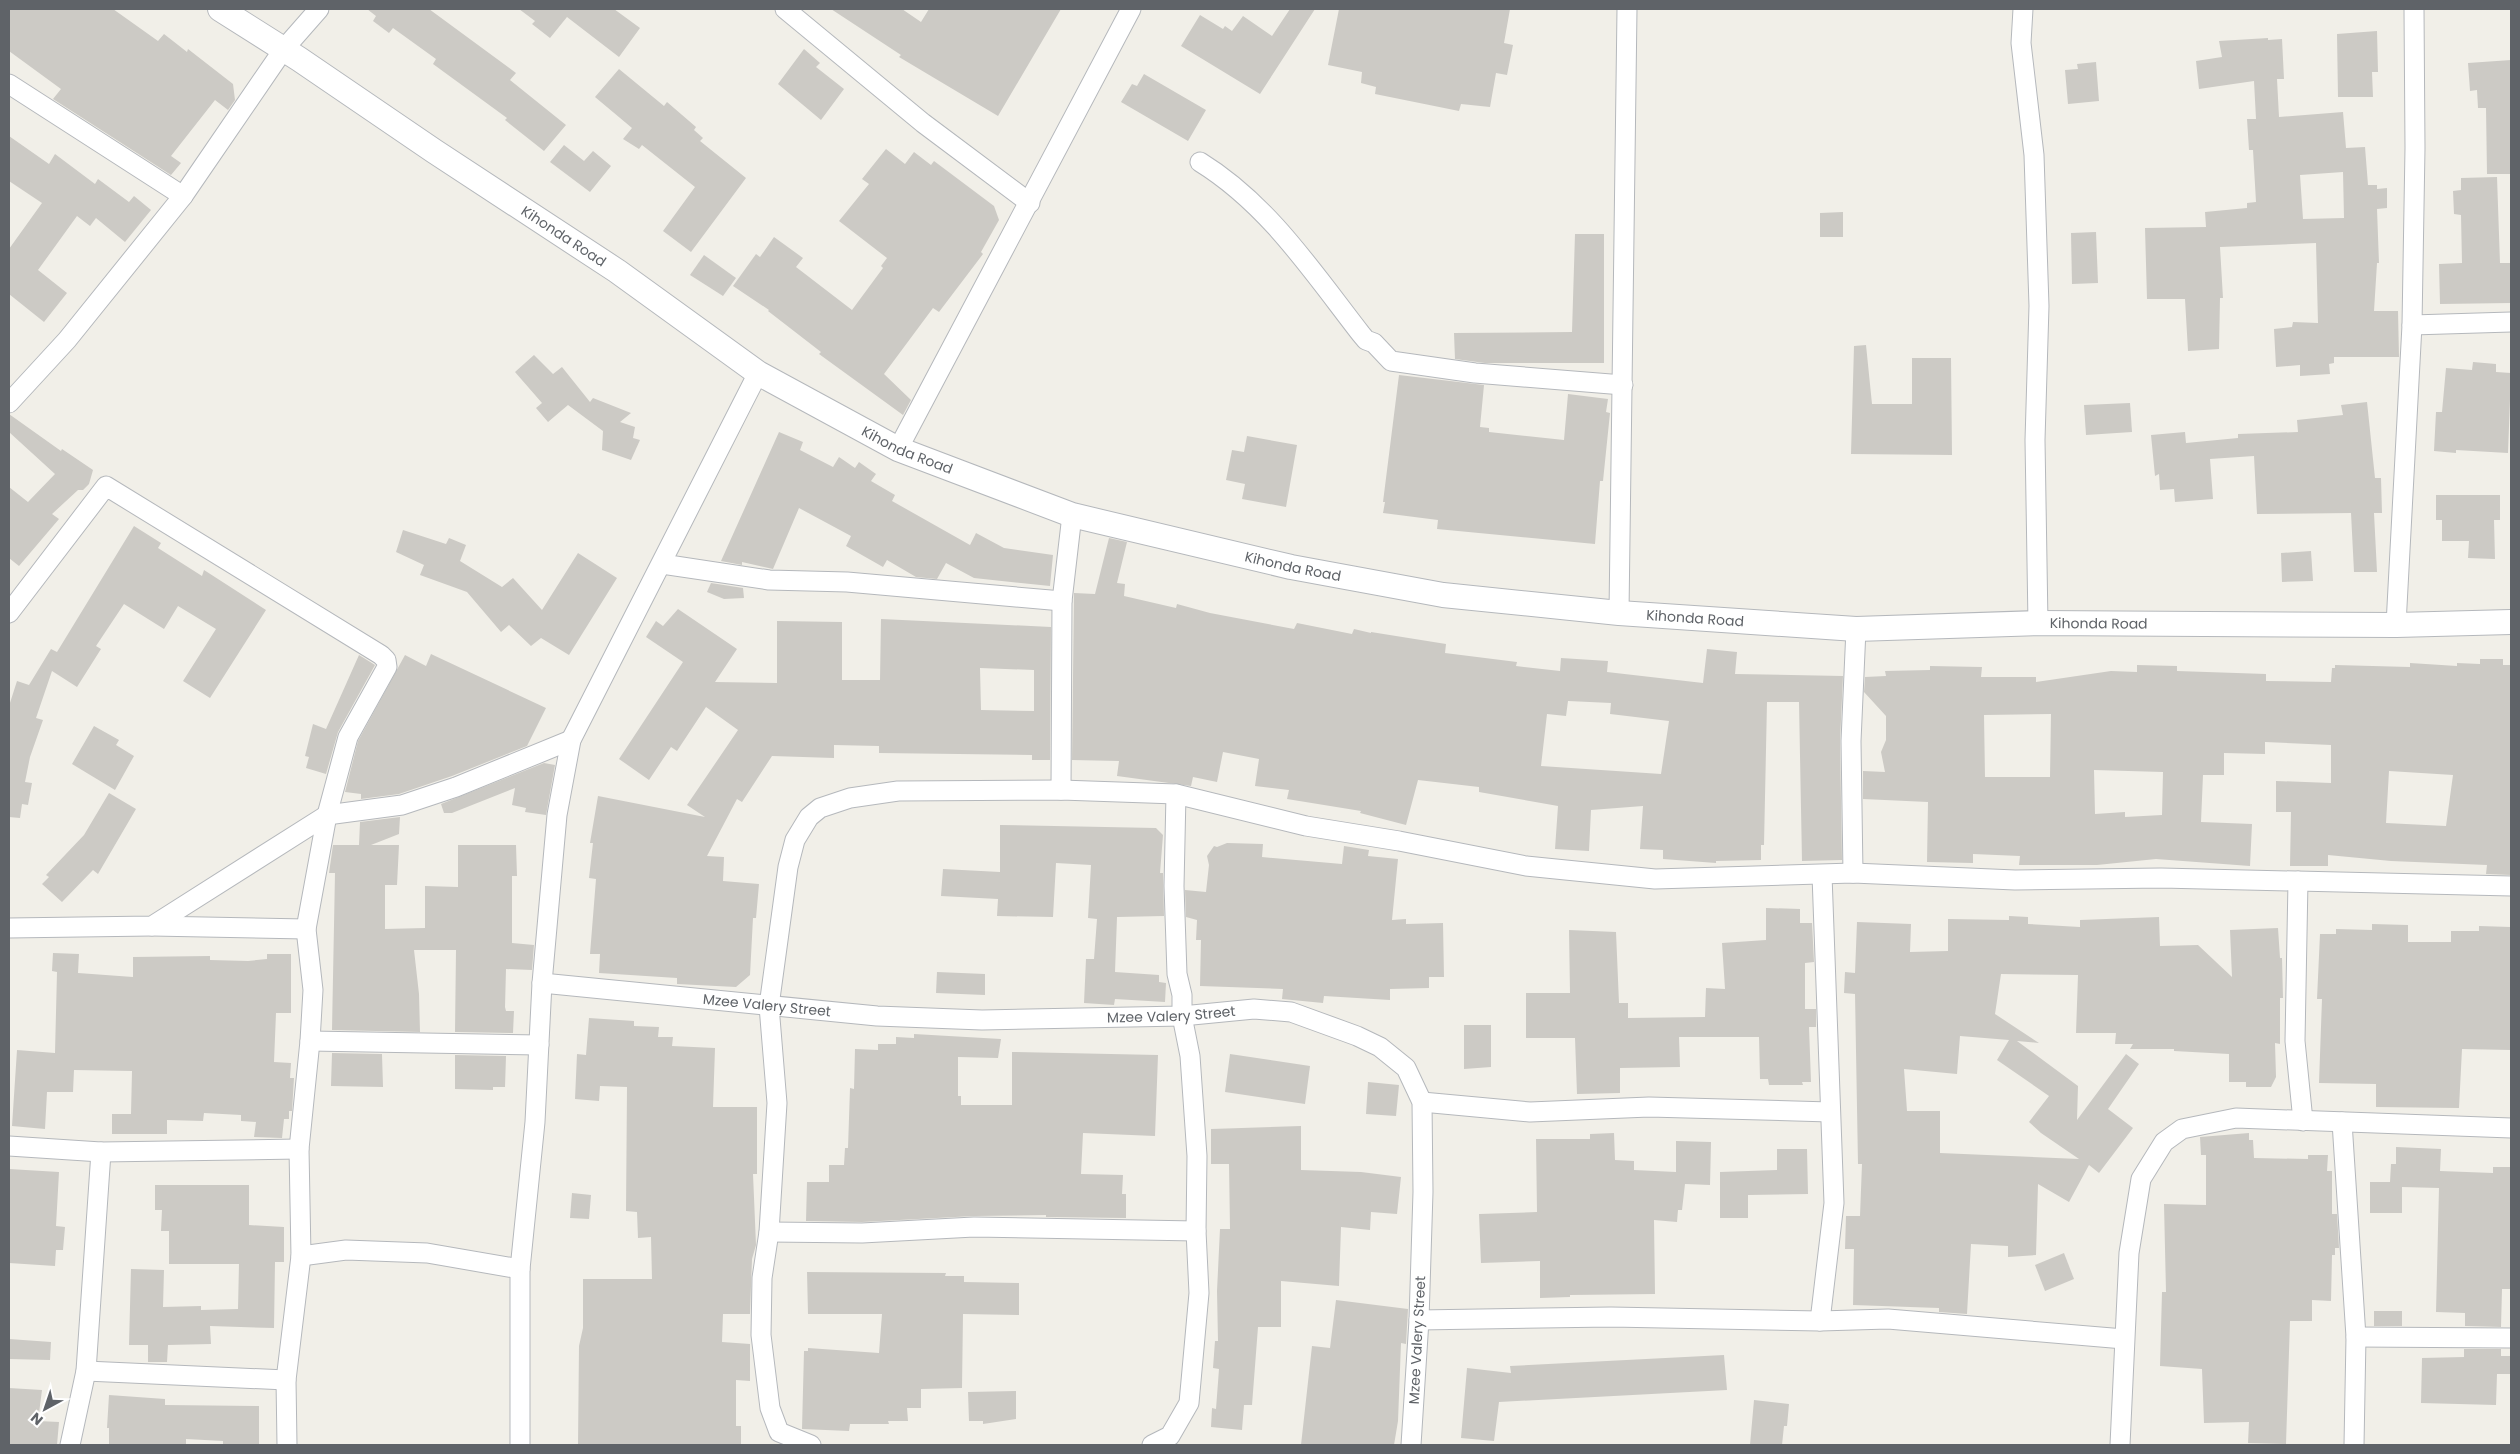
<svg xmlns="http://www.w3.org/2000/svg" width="2520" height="1454" viewBox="0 0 2520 1454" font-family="Poppins,sans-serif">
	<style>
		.building { fill: #cccac5; fill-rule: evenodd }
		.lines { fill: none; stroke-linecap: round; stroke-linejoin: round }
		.minor-casing { stroke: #b5b8bc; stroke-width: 21 }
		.tertiary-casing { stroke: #b5b8bc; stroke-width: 26 }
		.minor { stroke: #fff; stroke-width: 19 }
		.tertiary { stroke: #fff; stroke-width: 24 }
		.labels { text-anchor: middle; stroke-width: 4; stroke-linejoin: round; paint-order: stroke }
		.street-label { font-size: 14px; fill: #5f6368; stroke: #fff }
	</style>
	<rect width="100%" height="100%" fill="#f1efe8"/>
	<g class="building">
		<polygon points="9,9 113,9 158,41 164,34 187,52 188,49 233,84 235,100 228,110 215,100 171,156 181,163 171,175 53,99 61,89 9,51"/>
		<polygon points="367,9 429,9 516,73 510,80 566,125 544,151 505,120 507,118 433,64 436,59 393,28 389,33 373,21 376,16"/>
		<polygon points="519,9 614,9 640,28 619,57 567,17 550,38 532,24 535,21"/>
		<polygon points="831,9 902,9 921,22 929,9 1061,9 998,116 899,57 901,55"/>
		<polygon points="1290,9 1315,9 1260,94 1181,46 1200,15 1223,29 1225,26 1232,31 1243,16 1272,36"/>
		<polygon points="1339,9 1510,9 1504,43 1513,45 1507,75 1496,73 1490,107 1461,104 1459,111 1375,94 1376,87 1361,83 1362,72 1328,65"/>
		<polygon points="2377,31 2378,72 2372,72 2373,97 2338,97 2337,34"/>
		<path d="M2268,38V40L2282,39L2284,79H2277L2279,117L2343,112L2346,148L2365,147L2368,185H2377V189L2387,188V208L2377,209L2379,263H2377L2374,311H2398L2399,357H2334V363L2329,364L2330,374L2300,376V365L2276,367L2274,329L2292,327L2293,322L2318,323L2316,243L2220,247L2223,298H2220L2219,349L2188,351L2185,299H2147L2145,228L2206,227L2205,212L2247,208V203L2256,202L2253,150H2249L2247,119H2256L2254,81L2199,89L2196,61L2222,57L2219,41ZM2343,172L2344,218L2303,219L2300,175Z"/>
		<polygon points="804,49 820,63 816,67 844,89 821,120 778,84"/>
		<polygon points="2511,60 2511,174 2487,174 2486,108 2478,108 2477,90 2470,91 2468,63"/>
		<polygon points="2096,62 2099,101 2068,104 2065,70 2078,69 2077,64"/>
		<polygon points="619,69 664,106 667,102 696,127 694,130 703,138 700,141 746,178 691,252 663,231 695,187 642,145 639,149 623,139 632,128 595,97"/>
		<polygon points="1144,74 1206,110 1188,141 1121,102 1132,84 1137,86"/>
		<polygon points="9,136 49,164 55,154 95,184 98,179 129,202 134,196 151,210 125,242 96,218 90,226 77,216 38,270 67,293 44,322 9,294 9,249 42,203 9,181"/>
		<polygon points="564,145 584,161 593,151 611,166 590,192 550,162"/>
		<polygon points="886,149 905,164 914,152 931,165 934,161 994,206 999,220 981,252 983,254 939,312 933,308 884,374 911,400 903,415 819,354 821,352 768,311 769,310 733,286 756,254 760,257 774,237 803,258 796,267 852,310 883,268 881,266 887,258 839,221 869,184 862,179"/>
		<polygon points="2497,177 2500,263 2511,263 2511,303 2440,304 2439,264 2462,263 2461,215 2454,214 2453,191 2461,190 2461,178"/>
		<polygon points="1843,212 1843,237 1820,237 1820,213"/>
		<polygon points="2096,232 2098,283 2072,284 2071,233"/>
		<polygon points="1575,234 1604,234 1604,363 1485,363 1455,359 1454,333 1572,332"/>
		<polygon points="704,255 736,278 723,296 690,275"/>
		<polygon points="1866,345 1872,404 1912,404 1912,358 1951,358 1952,455 1851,454 1854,346"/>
		<polygon points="534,355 553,374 562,367 590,402 593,398 631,413 620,422 635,427 633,438 640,440 631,460 602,450 603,431 568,405 548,422 536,408 542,403 515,372"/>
		<polygon points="2473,362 2496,364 2496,372 2511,373 2508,453 2456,450 2456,453 2434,451 2436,412 2442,412 2446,368 2472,370"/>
		<polygon points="1399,375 1484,385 1480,427 1489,428 1489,432 1564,440 1568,394 1608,399 1606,412 1610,413 1603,481 1600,481 1595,544 1437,529 1438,520 1383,513 1385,502 1383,502"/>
		<polygon points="2367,402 2375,478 2381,478 2382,513 2374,513 2377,572 2354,572 2351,513 2257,514 2254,456 2210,459 2213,499 2175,502 2174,489 2160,490 2159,474 2155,476 2151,435 2185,432 2186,443 2238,438 2238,434 2298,432 2297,420 2343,415 2341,405"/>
		<polygon points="2130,403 2132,432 2086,435 2084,405"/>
		<polygon points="9,414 61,451 62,449 93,470 89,484 83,490 78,490 52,514 59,519 19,566 9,558 9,487 28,502 55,474 9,432"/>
		<polygon points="779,432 803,442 800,450 833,467 839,457 855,468 859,462 876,474 871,481 895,495 892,501 970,545 976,533 1004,548 1053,555 1050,586 974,578 946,563 937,579 916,577 887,560 883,567 846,546 851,536 799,508 773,569 742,562 742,565 721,561"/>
		<polygon points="1247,436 1297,445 1286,507 1242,499 1245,484 1226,480 1232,450 1244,452"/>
		<polygon points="2436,495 2500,495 2500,520 2494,520 2495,559 2468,558 2469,541 2442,541 2442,520 2436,520"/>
		<polygon points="134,526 161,543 158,548 202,576 204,570 266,610 210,698 183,681 216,629 178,606 164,629 124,604 96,646 101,649 77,687 52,671 36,718 43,720 30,757 25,782 32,783 28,805 22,804 20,818 9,817 9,706 17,681 29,685 51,649 57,652"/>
		<polygon points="403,530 446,544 449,538 466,545 460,561 502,587 513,578 542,610 578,553 617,578 569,655 541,638 531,646 509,625 501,632 467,592 420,575 424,565 396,552"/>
		<path d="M1109,538L1127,542L1117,583L1125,584L1124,596L1176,608L1177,604L1210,613L1294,629L1297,623L1352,634L1354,629L1371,633V632L1446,644L1445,653L1517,662L1516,666L1560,671L1561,658L1608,661L1607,672L1703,683L1707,649L1737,652L1735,674L1843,676L1840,741L1842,860L1802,861L1799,702H1767L1764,845H1761V860L1716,861V863L1663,859V850L1640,849L1643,806L1591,810L1589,851L1555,849L1558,806L1479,792V787L1418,780L1406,825L1360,813L1361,811L1287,799L1289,790L1255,786L1259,759L1223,752L1217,782L1193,777L1191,786L1117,776L1119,761L1072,760L1074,593L1095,594ZM1568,701L1611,703L1610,714L1669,721L1661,774L1541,766L1547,714L1566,716Z"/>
		<polygon points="2311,551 2313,581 2282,582 2281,553"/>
		<polygon points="711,583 743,588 744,598 724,599 707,592"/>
		<path d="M678,609L737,649L715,682L777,683V621L842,622V680H880L881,619L1051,627L1050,760H1032V755L879,753V746L834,745V758L772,756L742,802L737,799L707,856L724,857L723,881L759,884L756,918H753L750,975L736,987L677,984V978L599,973L600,954H590L596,879L589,878L593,843H590L598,796L705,817L687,805L738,730L706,707L677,751L671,747L649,780L619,759L683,662L646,637L656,621L663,626ZM980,668L1034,670V711L981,710Z"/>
		<polygon points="431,654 546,708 527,746 452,776 399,794 361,799 361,794 345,792 358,741 405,655 426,666"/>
		<polygon points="359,655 375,665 338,732 326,774 306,768 309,757 305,756 313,724 326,729"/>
		<path d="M2480,659H2503V665H2511V875L2486,874L2487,865L2391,861L2328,855V866H2290L2291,812H2276V781L2331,783V745L2265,742V754L2224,753V775H2203L2201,822L2252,824L2250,866L2156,859L2097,865H2019L2020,856L1973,854V863L1927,862L1928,802L1863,799V771L1885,772L1881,752L1886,740V716L1864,692L1865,677L1886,676L1885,671L1930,670V666L1982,667L1981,677H2036V682L2111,671L2137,672V665L2177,666V671L2266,674V681L2331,682L2332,668H2335V665L2410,667V663L2457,666V663L2480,664ZM2051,714L2050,777H1985L1984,715ZM2094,770L2163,772L2162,815L2125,817V812L2095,814ZM2389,771L2453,775L2446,826L2386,823Z"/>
		<polygon points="94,726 119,740 116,745 134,756 115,790 72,764"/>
		<polygon points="544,763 555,765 546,815 525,812 526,808 512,805 515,788 452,813 444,813 441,804"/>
		<polygon points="109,793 136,809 98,874 93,870 62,902 42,884 49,877 46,875 84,835"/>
		<polygon points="400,817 399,834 371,845 399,845 397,885 385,885 385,929 425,928 425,886 458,887 458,845 516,845 517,876 512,876 512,943 534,945 532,970 506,969 505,1007 506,1011 514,1011 513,1033 455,1032 456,950 414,950 419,994 420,1032 332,1030 335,873 329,873 333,845 359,845 360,822"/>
		<polygon points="1000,825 1156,828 1163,835 1160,873 1163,873 1164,916 1117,917 1115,972 1159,975 1159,982 1166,983 1165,1002 1115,999 1114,1005 1084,1003 1086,959 1094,959 1097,919 1088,918 1091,865 1056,863 1053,917 997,916 998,899 941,896 943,869 1000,872"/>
		<polygon points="1227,843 1263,844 1262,857 1342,864 1344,846 1369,850 1368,856 1398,859 1392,920 1406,919 1406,924 1443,923 1444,977 1429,977 1429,988 1390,989 1390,1000 1324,996 1323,1003 1282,999 1283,989 1200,986 1201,940 1196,940 1197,920 1186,917 1185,890 1206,892 1209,865 1207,856 1214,846 1217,847"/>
		<polygon points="1766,908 1800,909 1800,923 1812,923 1814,962 1805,963 1805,1009 1816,1009 1816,1027 1809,1027 1811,1082 1802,1082 1803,1085 1769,1085 1768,1079 1760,1079 1759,1037 1679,1037 1680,1067 1620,1068 1620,1093 1577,1094 1575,1038 1526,1038 1526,993 1570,993 1569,930 1616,932 1619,1003 1628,1003 1628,1018 1705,1017 1706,988 1725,989 1722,943 1766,940"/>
		<path d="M2009,916L2028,917V924L2080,927V920L2159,917L2160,946L2198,945L2232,977L2230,930L2278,928L2280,958H2282L2283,998H2280V1044L2275,1043L2276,1077L2271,1087H2246V1082H2229V1054L2174,1051V1049H2130L2133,1044H2115L2116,1033H2076L2078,975L2001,974L1995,1014L2039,1043L2017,1041L2078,1086L2077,1120L2126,1054L2139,1064L2108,1109L2133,1128L2099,1173L2089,1165L2069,1202L2038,1184L2036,1255L2008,1257V1246L1971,1244L1967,1314L1939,1312V1308L1853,1305L1854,1249H1845L1846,1216H1860L1862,1164H1858L1855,994L1844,993L1845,972L1855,973L1857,922L1911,924L1910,952L1948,951V919L2009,920ZM1960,1036L2009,1040L1997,1060L2049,1096L2029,1122L2041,1133L2079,1159L1940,1153V1111H1907L1904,1069L1957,1074Z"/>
		<polygon points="2372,924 2408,925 2408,942 2451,942 2451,931 2479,931 2479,926 2511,927 2511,1050 2462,1049 2459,1108 2376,1107 2376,1084 2319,1083 2322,999 2317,999 2320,934 2336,934 2336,929 2372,930"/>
		<polygon points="53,953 79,954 78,973 133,977 133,957 210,956 210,960 248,961 267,959 267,954 291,954 291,1013 276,1013 274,1062 291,1063 290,1078 294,1078 292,1111 289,1111 289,1119 284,1119 282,1138 254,1137 256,1122 241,1121 241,1115 204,1113 203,1121 167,1120 167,1134 112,1134 112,1114 131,1114 132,1071 74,1070 73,1092 47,1092 45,1129 12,1126 17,1050 55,1053 57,972 52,971"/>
		<polygon points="937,972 985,974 985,995 936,993"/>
		<polygon points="589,1018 634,1021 634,1026 659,1027 658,1037 673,1037 672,1046 715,1048 713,1107 757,1107 757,1174 753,1174 756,1245 752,1259 750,1314 723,1314 722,1342 750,1344 750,1381 736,1380 736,1426 741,1426 741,1445 578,1445 579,1346 583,1328 583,1279 652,1279 651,1237 638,1238 637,1212 626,1211 627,1087 600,1086 599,1101 575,1099 577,1054 586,1055"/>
		<polygon points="1464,1025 1491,1025 1491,1067 1464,1069"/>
		<polygon points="914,1034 1001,1039 998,1058 958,1057 958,1096 961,1096 961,1105 1012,1105 1012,1052 1158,1055 1155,1136 1083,1133 1081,1174 1123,1175 1122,1194 1126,1194 1126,1218 1046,1217 1046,1215 974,1216 862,1222 806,1221 807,1182 829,1182 829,1165 844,1165 845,1148 848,1148 850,1088 854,1089 855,1049 878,1050 878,1044 896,1044 896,1037 914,1038"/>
		<polygon points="332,1053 382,1054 383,1087 331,1086"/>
		<polygon points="1230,1054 1310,1066 1305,1104 1225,1092"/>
		<polygon points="455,1055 506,1056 505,1087 493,1087 493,1090 455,1089"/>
		<polygon points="1368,1082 1399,1085 1396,1116 1366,1114"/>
		<polygon points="1301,1126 1301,1170 1361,1172 1401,1177 1397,1214 1371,1212 1370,1230 1341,1227 1339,1286 1281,1281 1281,1327 1258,1327 1252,1405 1244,1405 1242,1430 1211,1427 1212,1408 1216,1409 1219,1369 1213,1368 1215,1341 1218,1341 1217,1291 1220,1229 1230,1229 1229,1164 1211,1164 1211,1129"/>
		<polygon points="1614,1133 1615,1160 1634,1161 1634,1170 1676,1172 1676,1141 1711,1142 1710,1185 1685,1184 1682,1210 1678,1210 1677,1222 1654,1220 1655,1294 1570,1295 1570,1297 1540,1298 1540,1261 1481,1263 1479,1214 1537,1212 1536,1139 1590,1139 1590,1134"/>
		<polygon points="2249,1133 2249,1140 2253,1140 2254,1158 2308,1159 2308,1155 2328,1155 2327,1171 2332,1171 2332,1214 2337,1214 2339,1248 2335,1248 2335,1255 2332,1255 2331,1301 2312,1300 2312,1321 2290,1321 2286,1444 2248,1443 2249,1422 2204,1423 2202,1369 2160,1366 2162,1292 2166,1292 2164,1204 2206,1205 2206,1155 2201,1155 2200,1137"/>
		<polygon points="2396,1147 2441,1149 2440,1171 2493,1173 2493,1167 2511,1167 2511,1289 2502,1289 2501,1327 2465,1326 2465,1313 2436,1312 2439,1188 2402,1187 2402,1213 2370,1213 2370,1182 2390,1182 2391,1164 2396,1164"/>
		<polygon points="1777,1149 1807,1149 1808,1194 1748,1195 1748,1218 1720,1218 1720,1172 1777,1170"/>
		<polygon points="9,1169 59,1172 56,1226 65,1227 63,1250 56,1250 55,1266 9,1263"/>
		<polygon points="155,1185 249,1185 249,1225 284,1227 284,1262 275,1262 274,1328 210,1326 211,1344 168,1345 167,1362 148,1362 148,1345 129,1345 131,1269 164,1270 163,1307 201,1306 201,1310 238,1309 239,1264 169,1264 169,1231 161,1231 162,1210 155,1210"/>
		<polygon points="572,1193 591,1195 589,1219 570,1218"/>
		<polygon points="2064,1253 2074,1279 2045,1291 2035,1265"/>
		<polygon points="807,1272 946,1273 945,1276 964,1276 964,1282 1019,1283 1019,1315 963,1314 962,1388 921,1389 921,1408 907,1408 908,1421 888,1421 889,1424 850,1424 849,1431 802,1429 804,1351 808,1351 808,1348 879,1353 882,1314 808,1314"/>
		<polygon points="1336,1300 1408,1309 1406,1344 1401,1343 1398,1421 1394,1445 1301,1445 1312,1346 1330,1348"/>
		<rect x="2374" y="1311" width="28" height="15"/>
		<polygon points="9,1339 51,1342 50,1360 9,1359"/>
		<polygon points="2464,1349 2501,1349 2501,1356 2511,1356 2511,1374 2497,1374 2496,1405 2421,1403 2422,1358 2464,1357"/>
		<polygon points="1724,1355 1727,1390 1499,1402 1494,1441 1461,1438 1467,1368 1511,1373 1510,1366"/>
		<polygon points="9,1388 42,1390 38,1421 59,1422 57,1445 9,1445"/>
		<polygon points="1016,1391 1016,1419 983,1424 983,1421 969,1421 968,1392"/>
		<polygon points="109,1395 165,1399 165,1405 259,1406 259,1445 223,1445 223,1441 186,1439 186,1445 109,1445 109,1428 107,1428"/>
		<polygon points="1754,1400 1789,1404 1787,1426 1784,1426 1782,1445 1750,1445"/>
	</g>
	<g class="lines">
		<defs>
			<g id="minor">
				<polyline points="785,9 923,123 1030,203"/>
				<polyline points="2023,9 2021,43 2034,155 2039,306 2035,440 2038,623"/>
				<polyline points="9,84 183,196"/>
				<path d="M1200,162C1268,204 1312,271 1361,334L1366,340L1374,343L1391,361L1475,373L1623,385"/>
				<polyline points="2412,325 2511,322"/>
				<polyline points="9,403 67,340 183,196 283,50 319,9"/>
				<polyline points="898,449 1131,9"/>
				<polyline points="662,564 769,580 847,582 1062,601"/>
				<polyline points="9,613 106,486 381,655 386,660 387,667 348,737 327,815 306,929 313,990 310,1041 299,1149 301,1256 286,1380 287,1445"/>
				<polyline points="1619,613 1627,9"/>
				<polyline points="2396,625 2412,325 2415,148 2414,9"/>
				<polyline points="1061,790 1062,601 1072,515"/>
				<polyline points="1853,873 1851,741 1856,629"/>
				<polyline points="2298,881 2295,1041 2303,1121"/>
				<polyline points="152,926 306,929"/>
				<polyline points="9,928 152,926 327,815 402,805 456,787 571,740"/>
				<path id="s1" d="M542,983L877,1016L982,1020L1182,1016L1254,1009L1291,1012L1357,1036L1380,1047L1406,1068L1422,1102L1423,1192L1419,1320L1411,1445"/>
				<polyline points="310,1041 539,1045"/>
				<polyline points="1422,1102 1530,1112 1649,1107 1830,1112"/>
				<polyline points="2342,1122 2356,1337 2354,1445"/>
				<polyline points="9,1146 101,1152 299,1149"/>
				<polyline points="769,1232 862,1233 974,1227 1196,1231"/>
				<polyline points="301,1256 346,1250 427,1253 520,1269"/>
				<polyline points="1419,1320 1611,1317 1820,1321 1888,1319 2124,1339"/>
				<polyline points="1820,1321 1834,1203 1822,875"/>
				<polyline points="2356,1337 2511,1338"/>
				<polyline points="86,1371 286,1380"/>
				<polyline points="70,1445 86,1371 101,1152"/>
				<polyline points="520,1445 520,1269 535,1122 542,983 557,815 571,740 758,373"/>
				<polyline points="811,1445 779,1432 770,1408 761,1335 762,1278 769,1232 777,1103 769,1006 788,867 795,840 809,817 820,808 850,798 898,791 1061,790 1176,794 1306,826 1399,841 1526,866 1655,879 1853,873 2015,880 2161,878 2511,886"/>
				<polyline points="1152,1445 1170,1436 1189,1403 1199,1293 1196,1231 1197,1156 1190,1056 1182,1016 1182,995 1177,974 1174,886 1176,794"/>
				<polyline points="2120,1445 2129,1253 2141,1179 2164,1142 2182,1129 2236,1118 2511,1128"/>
			</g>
			<g id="tertiary">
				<path id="s2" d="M220,9L299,59L434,151L617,271L758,373L898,449L1072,515L1291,567L1443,595L1619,613L1856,629L2038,623L2396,625L2511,622"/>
			</g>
		</defs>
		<use href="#minor" class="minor-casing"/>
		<use href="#tertiary" class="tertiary-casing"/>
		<use href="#minor" class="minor"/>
		<use href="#tertiary" class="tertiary"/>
	</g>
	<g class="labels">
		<g class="street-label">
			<text dy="5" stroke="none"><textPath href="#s2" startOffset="412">Kihonda Road</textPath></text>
			<text dy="5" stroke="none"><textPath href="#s2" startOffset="818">Kihonda Road</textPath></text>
			<text dy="5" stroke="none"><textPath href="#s2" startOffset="1222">Kihonda Road</textPath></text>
			<text dy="5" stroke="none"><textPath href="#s2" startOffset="1628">Kihonda Road</textPath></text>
			<text dy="5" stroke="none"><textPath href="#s2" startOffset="2032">Kihonda Road</textPath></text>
			<text dy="5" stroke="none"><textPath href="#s1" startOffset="226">Mzee Valery Street</textPath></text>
			<text dy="5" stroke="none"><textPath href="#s1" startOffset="631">Mzee Valery Street</textPath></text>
			<text transform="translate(1417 1340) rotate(-87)" y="5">Mzee Valery Street</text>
		</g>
	</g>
	<rect width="2520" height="1454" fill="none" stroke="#5f6368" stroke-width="20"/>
	<g transform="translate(45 1409) rotate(220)" stroke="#ffffff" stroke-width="4" paint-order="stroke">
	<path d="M0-4L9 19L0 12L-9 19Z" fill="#5f6368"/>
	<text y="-8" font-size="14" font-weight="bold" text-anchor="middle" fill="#5f6368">N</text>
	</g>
</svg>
